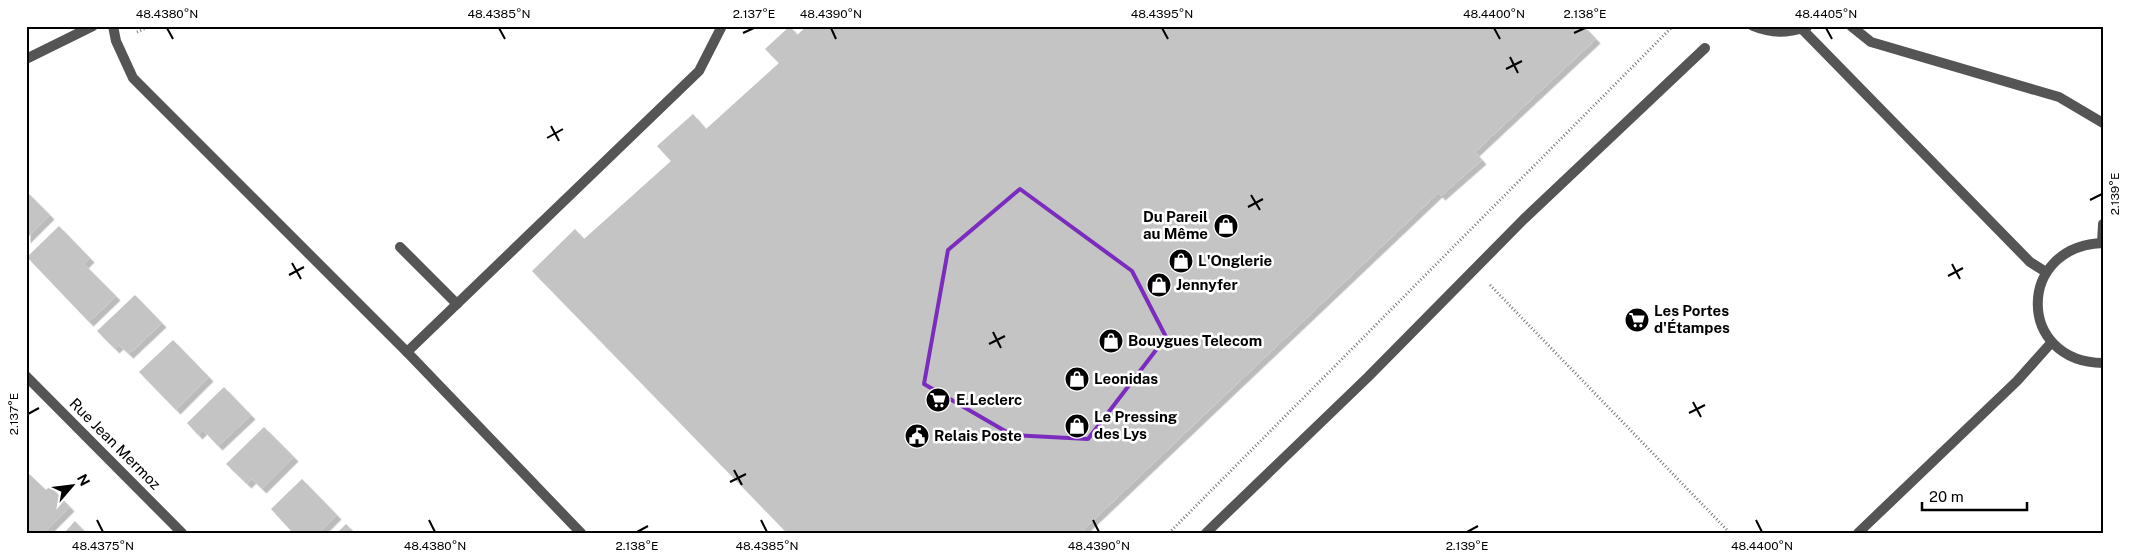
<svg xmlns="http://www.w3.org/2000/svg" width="2129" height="559" viewBox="0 0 2129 559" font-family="'Public Sans',sans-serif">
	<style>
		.building { fill: #c4c4c4; filter: url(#shadow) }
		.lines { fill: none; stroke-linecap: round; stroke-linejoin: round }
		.path { stroke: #777; stroke-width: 3; stroke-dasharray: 1 2.5; stroke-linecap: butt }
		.service { stroke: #555; stroke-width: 10 }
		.minor { stroke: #555; stroke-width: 10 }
		.marked { fill: none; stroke: #7b2cbf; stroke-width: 4; stroke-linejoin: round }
		.ticks { fill: none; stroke: #000; stroke-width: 2 }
		.labels { text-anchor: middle; stroke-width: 5; stroke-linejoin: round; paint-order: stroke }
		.poi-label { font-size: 15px; font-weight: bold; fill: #000; stroke: #fff; text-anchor: start }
		.street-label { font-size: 15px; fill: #000; stroke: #fff }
		.neatline { fill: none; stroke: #000; stroke-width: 2 }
		.ticks-label { font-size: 12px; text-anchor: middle; fill: #000 }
	</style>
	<defs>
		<filter id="shadow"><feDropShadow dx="4.5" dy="4.5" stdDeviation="0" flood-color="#0004"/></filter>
	</defs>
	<rect width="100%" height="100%" fill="#fff"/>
	<g class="building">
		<polygon points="790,26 797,35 807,26 1584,26 1596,39 1475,152 1482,160 1441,196 1438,193 1084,529 1087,533 787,533 532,271 575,229 584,239 671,161 657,146 693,114 706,129 779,63 765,49"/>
		<polygon points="26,191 50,215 26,239"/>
		<polygon points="59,226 90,258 84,264 116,296 89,322 27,257"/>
		<polygon points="135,295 162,323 129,354 119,345 115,349 97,331"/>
		<polygon points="173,340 209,377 176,410 139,372"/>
		<polygon points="224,387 251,415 218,446 203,430 198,435 187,423"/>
		<polygon points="264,427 294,457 262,489 252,479 247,484 226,464"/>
		<polygon points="26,471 46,490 50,486 70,507 44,533 26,533"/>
		<polygon points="302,479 337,515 319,533 293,533 271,509"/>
		<polygon points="75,521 86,533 64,533"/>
		<polygon points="346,524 355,533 337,533"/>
	</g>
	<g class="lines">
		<g class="path">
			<polyline points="137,32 150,26"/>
			<polyline points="1490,285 1730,533"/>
			<polyline points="1169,533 1673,26"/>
		</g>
		<g class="service">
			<polyline points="113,26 116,41 133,78 407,352 581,533"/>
			<path d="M1753,26C1772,34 1787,33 1807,27"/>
			<polyline points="1851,26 1871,42 2059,97 2103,123"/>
			<polyline points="1802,29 2030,262 2046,272"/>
			<polyline points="2102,243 2103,224"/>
			<path d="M2103,243C2016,246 2016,362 2103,363"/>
			<polyline points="400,247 457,304"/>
			<polyline points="407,352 699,71 722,26"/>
			<polyline points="1206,533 1368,377 1524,219 1705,48"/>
			<polyline points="1858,533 2017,381 2051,343"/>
		</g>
		<g class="minor">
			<polyline points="26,59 93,26"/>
			<polyline points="26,376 182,533"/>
		</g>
	</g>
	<path class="marked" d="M1020,189L1132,271L1166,337L1088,439L1012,435L924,384L948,250Z"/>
	<path class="ticks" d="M167,28L173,39M499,28L505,39M831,28L836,39M1162,28L1168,39M1494,28L1500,39M1826,28L1832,39M743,33L754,28M1574,33L1585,28M1510,57L1518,73M1506,69L1522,61M551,126L559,141M547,138L563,129M1251,195L1260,210M2090,200L2102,194M1248,207L1263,199M292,263L301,279M1952,264L1960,279M289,275L304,267M1948,276L1963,268M993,332L1001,348M989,344L1005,336M1693,402L1701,417M1689,413L1705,405M28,414L39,408M734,470L742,485M730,482L746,474M97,520L103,532M429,520L435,532M761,520L767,532M1093,520L1099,532M1756,520L1762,532M637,532L648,526M1467,532L1478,526"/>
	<defs>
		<symbol id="shop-disc" viewBox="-11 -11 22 22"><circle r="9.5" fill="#000" stroke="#fff"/><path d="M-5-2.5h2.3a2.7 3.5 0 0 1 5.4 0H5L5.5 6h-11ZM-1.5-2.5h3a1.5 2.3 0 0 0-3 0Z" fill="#fff"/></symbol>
		<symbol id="supermarket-disc" viewBox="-11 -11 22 22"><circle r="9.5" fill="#000" stroke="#fff"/><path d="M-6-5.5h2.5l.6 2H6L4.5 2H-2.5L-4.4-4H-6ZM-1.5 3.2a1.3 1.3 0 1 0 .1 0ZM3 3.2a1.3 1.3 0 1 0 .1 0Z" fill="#fff"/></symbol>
		<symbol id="civic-disc" viewBox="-11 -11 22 22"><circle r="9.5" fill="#000" stroke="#fff"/><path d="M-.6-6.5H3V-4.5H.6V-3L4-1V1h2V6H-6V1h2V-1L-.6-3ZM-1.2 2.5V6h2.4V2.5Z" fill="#fff"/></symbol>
	</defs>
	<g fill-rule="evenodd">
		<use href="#shop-disc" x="1212" y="212" width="28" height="28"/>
		<use href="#shop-disc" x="1167" y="247" width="28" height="28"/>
		<use href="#shop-disc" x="1145" y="271" width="28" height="28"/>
		<use href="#supermarket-disc" x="1623" y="306" width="28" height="28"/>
		<use href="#shop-disc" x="1097" y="327" width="28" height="28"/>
		<use href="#shop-disc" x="1063" y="365" width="28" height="28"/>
		<use href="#supermarket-disc" x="924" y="386" width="28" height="28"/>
		<use href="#shop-disc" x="1063" y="412" width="28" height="28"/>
		<use href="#civic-disc" x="903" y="422" width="28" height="28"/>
	</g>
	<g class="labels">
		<g class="poi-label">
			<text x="1208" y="222" text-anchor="end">Du Pareil<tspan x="1208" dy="17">au Même</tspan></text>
			<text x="1198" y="266">L'Onglerie</text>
			<text x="1176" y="290">Jennyfer</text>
			<text x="1654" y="316">Les Portes<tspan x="1654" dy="17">d'Étampes</tspan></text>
			<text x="1128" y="346">Bouygues Telecom</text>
			<text x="1094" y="384">Leonidas</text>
			<text x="956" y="405">E.Leclerc</text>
			<text x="1094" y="422">Le Pressing<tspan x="1094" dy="17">des Lys</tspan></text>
			<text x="934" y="441">Relais Poste</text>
		</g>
		<g class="street-label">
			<text transform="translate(115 444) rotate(45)" y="5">Rue Jean Mermoz</text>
		</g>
	</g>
	<rect width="2129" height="559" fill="none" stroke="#ffffff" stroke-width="55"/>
	<g transform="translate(72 486) rotate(62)" stroke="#ffffff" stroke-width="4" paint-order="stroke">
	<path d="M0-4L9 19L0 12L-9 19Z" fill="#000000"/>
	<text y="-8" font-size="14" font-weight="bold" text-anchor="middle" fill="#000000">N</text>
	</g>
	<path d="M1922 502v8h105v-8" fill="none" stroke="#000000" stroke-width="2.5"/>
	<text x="1929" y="502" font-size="15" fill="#000000" stroke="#ffffff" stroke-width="4" paint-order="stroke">20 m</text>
	<rect x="28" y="28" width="2074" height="504" class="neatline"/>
	<g class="ticks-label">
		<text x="167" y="18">48.4380°N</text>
		<text x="499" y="18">48.4385°N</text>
		<text x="754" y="18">2.137°E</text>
		<text x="831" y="18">48.4390°N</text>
		<text x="1162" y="18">48.4395°N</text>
		<text x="1494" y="18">48.4400°N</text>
		<text x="1585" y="18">2.138°E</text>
		<text x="1826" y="18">48.4405°N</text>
		<text transform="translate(2115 194) rotate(-90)" y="4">2.139°E</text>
		<text transform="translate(14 414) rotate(-90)" y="4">2.137°E</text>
		<text x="103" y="550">48.4375°N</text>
		<text x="435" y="550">48.4380°N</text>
		<text x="637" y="550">2.138°E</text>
		<text x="767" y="550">48.4385°N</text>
		<text x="1099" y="550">48.4390°N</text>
		<text x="1467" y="550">2.139°E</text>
		<text x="1762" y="550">48.4400°N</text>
	</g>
</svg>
